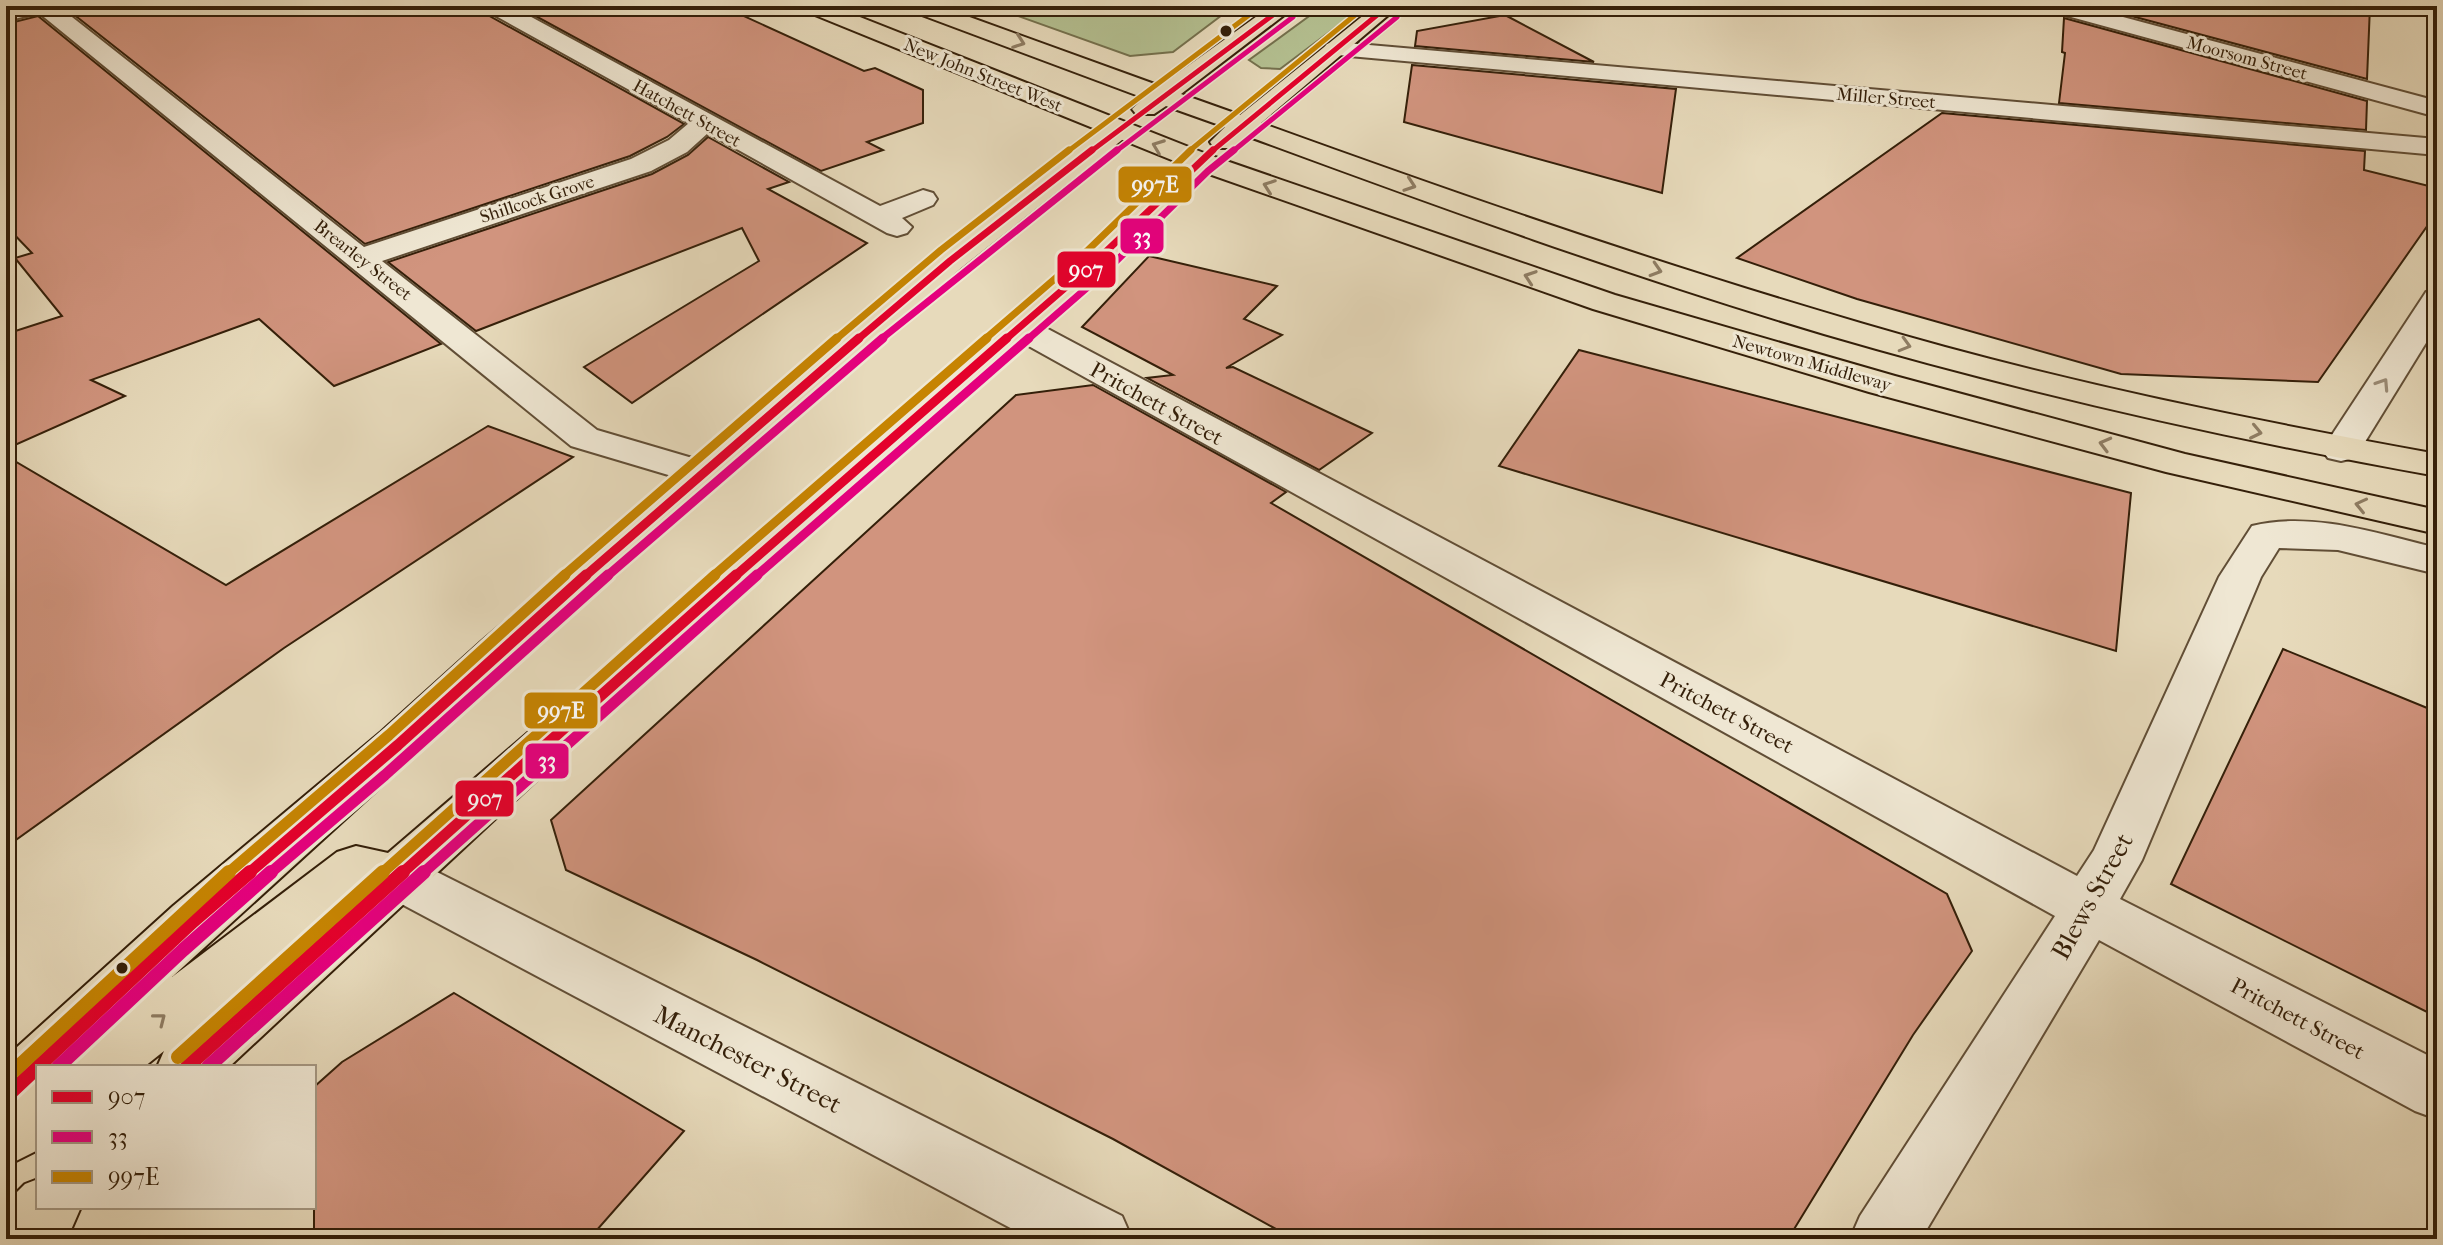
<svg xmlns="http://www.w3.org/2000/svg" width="2443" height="1245" viewBox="0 0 2443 1245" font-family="'IM FELL French Canon',serif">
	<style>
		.green { fill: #b4c091; stroke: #74704d; stroke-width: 2 }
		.building { fill: #d1947e; stroke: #341f09; stroke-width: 2 }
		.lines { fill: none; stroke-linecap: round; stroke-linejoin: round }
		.minor-casing { stroke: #614e36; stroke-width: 4 }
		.major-casing { stroke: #341f09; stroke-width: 4 }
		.highway-casing { stroke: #341f09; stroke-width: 4 }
		.minor { fill: #efe7d3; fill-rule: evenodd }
		.major { fill: #e7dabb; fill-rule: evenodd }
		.highway { fill: #e7dabb; fill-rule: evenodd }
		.bus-1-far4-casing { stroke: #efe7d3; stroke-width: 8 }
		.bus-1-far3-casing { stroke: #efe7d3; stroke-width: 11 }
		.bus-1-far2-casing { stroke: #efe7d3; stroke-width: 14 }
		.bus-1-far1-casing { stroke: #efe7d3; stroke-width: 17 }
		.bus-1-casing { stroke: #efe7d3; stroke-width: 20 }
		.bus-2-far4-casing { stroke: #efe7d3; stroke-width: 8 }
		.bus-2-far3-casing { stroke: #efe7d3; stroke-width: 11 }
		.bus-2-far2-casing { stroke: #efe7d3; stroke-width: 14 }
		.bus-2-far1-casing { stroke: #efe7d3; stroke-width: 17 }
		.bus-2-casing { stroke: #efe7d3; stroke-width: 20 }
		.bus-3-far4-casing { stroke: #efe7d3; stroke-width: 8 }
		.bus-3-far3-casing { stroke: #efe7d3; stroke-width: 11 }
		.bus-3-far2-casing { stroke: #efe7d3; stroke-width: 14 }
		.bus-3-far1-casing { stroke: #efe7d3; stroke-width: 17 }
		.bus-3-casing { stroke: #efe7d3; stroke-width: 20 }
		.bus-1-far4 { stroke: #e4002b; stroke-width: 5 }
		.bus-1-far3 { stroke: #e4002b; stroke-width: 7 }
		.bus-1-far2 { stroke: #e4002b; stroke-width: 9 }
		.bus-1-far1 { stroke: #e4002b; stroke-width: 11 }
		.bus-1 { stroke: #e4002b; stroke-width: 14 }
		.bus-2-far4 { stroke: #e5007d; stroke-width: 5 }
		.bus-2-far3 { stroke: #e5007d; stroke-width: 7 }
		.bus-2-far2 { stroke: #e5007d; stroke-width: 9 }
		.bus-2-far1 { stroke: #e5007d; stroke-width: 11 }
		.bus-2 { stroke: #e5007d; stroke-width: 14 }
		.bus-3-far4 { stroke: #c68402; stroke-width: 5 }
		.bus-3-far3 { stroke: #c68402; stroke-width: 7 }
		.bus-3-far2 { stroke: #c68402; stroke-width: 9 }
		.bus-3-far1 { stroke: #c68402; stroke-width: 11 }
		.bus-3 { stroke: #c68402; stroke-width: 14 }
		.oneway { stroke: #8e7c62 }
		.oneway2 { stroke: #9b8d78 }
		.bus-dot { fill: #341f09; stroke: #efe7d3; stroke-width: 3 }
		.labels { text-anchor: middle; stroke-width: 6; stroke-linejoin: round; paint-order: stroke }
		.far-street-label { font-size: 18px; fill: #341f09; stroke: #efe7d3 }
		.street-label { font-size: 22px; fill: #341f09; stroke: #efe7d3 }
		.near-street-label { font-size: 26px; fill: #341f09; stroke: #efe7d3 }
		.line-badge { stroke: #efe7d3; stroke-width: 3 }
		.badge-label { font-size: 22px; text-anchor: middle; font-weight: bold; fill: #fff }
	</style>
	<rect width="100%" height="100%" fill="#e7dabb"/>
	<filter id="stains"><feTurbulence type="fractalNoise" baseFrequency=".0025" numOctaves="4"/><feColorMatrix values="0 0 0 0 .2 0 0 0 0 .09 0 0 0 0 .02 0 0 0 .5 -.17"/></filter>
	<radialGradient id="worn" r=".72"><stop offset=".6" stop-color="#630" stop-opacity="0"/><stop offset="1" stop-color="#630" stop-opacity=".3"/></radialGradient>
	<g class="green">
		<polygon points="1234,6 1173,52 1130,56 993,7"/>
		<polygon points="1323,6 1364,6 1280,69 1261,68 1249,60"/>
	</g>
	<g class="building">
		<polygon points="63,6 481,6 486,14 684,124 667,137 630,156 365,244"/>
		<polygon points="517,6 722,6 864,71 875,68 923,90 923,123 867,142 883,150 821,171"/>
		<polygon points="2094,6 2370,6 2367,79"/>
		<polygon points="1505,15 1594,62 1415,46 1417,31"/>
		<polygon points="38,16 441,344 334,386 259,319 91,380 125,396 6,449 6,334 62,316 15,258 32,253 6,226 6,24"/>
		<polygon points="2064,18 2367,101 2366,130 2059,103 2065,53 2062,52"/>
		<polygon points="1412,65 1676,89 1662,193 1404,122"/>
		<polygon points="1942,113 2365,151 2364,170 2437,188 2437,212 2318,382 2121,374 1857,299 1737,258"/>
		<polygon points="708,137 789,182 768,189 867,243 632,403 584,367 759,261 742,228 476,331 388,262 652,174 688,155"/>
		<polygon points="1149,256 1277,286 1244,319 1282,335 1226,368 1233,367 1372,433 1319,470 1147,378 1173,375 1082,327"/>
		<polygon points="1579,350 2131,493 2116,651 1499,466"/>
		<polygon points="1093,385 1286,492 1271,503 1947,894 1972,951 1913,1035 1788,1239 1294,1239 1113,1139 757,960 566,870 551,820 1016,395"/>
		<polygon points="488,426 573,457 284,648 6,847 6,456 226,585"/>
		<polygon points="2283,649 2437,712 2437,1017 2171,884"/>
		<polygon points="454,993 684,1131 589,1239 314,1239 314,1087 342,1062"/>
	</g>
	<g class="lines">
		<defs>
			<g id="minor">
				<polygon points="12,6 58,6 364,247 631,159 669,140 689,123 487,11 484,6 511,6 880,206 923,190 933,193 937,199 933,205 902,218 912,227 907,233 897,236 887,233 708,133 687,152 651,171 382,261 597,430 716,465 721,473 716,481 702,485 571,446 39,13 6,21 6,7"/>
				<polygon points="2046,6 2082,6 2437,101 2437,117 2049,11"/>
				<polygon points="1335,42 2437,139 2437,155 1327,54 1323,49 1327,44"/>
				<polygon points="2437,289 2437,325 2360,450 2354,458 2341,461 2328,458 2322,450 2426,292"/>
				<path d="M1019,317L1031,320L2077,876L2094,850L2219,577L2252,526C2312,511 2379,534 2437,548V574L2338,550L2279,548L2261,577L2142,860L2120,899L2437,1060V1119L2415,1111L2099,940L1921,1239H1850L1860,1216L2055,916L1007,334L1002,327L1007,320Z"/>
				<polygon points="398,855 417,862 1122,1216 1132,1239 1031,1239 379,892 371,877 379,862"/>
			</g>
			<g id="major">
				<polygon points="1118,122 1127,124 1131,130 1127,136 961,268 716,481 172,977 337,852 356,846 388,853 1085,254 1189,155 1209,155 1213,161 1107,268 642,682 229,1067 157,1067 164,1051 144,1067 38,1067 38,1150 6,1166 6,1057 173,906 381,732 482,641 688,465 939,254 1109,124"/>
				<polygon points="38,1179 38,1207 81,1207 71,1230 62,1239 6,1239 6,1203 25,1184"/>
			</g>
			<g id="highway">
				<polygon points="802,6 832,6 1209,155 1615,295 1895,376 2185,454 2437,510 2437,534 2166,472 1869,392 1593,309 1189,167 805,11"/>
				<path d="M908,6H939L1160,86L1271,6H1296L1181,94L1240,115L1375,6H1399L1261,123C1487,205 1713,283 1945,347C2107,391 2272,424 2437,454V476C2230,439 2026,393 1824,334C1629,276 1437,206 1247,136L1232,148H1214L1210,142L1225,127L1166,106L1154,114H1136L1132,109L1144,98L911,11Z"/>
			</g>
		</defs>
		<use href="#minor" class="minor-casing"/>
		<use href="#major" class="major-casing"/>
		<use href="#highway" class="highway-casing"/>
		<use href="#minor" class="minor"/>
		<use href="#major" class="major"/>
		<use href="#highway" class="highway"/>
		<defs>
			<g id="bus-1-far4">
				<polyline points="1090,152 1285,6"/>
				<polyline points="1211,152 1388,6"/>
			</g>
			<g id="bus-1-far3">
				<polyline points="857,340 950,261 1092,150"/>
				<polyline points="1005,340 1096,261 1213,150"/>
			</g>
			<g id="bus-1-far2">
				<polyline points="584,577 859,338"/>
				<polyline points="734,577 1007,338"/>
			</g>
			<g id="bus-1-far1">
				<polyline points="248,874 398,745 586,575"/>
				<polyline points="401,874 736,575"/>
			</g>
			<g id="bus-1">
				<polyline points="187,1067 403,872"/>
				<polyline points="6,1097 192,922 250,872"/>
			</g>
			<g id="bus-2-far4">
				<polyline points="1115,152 1293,17"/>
				<polyline points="1232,152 1397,17"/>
			</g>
			<g id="bus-2-far3">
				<polyline points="880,340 1117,150"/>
				<polyline points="1027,340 1105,272 1208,171 1234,150"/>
			</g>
			<g id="bus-2-far2">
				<polyline points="606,577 883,338"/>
				<polyline points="755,577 1029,338"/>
			</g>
			<g id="bus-2-far1">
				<polyline points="269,874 385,775 608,575"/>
				<polyline points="422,874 757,575"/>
			</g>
			<g id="bus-2">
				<polyline points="58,1067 183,950 271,872"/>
				<polyline points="208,1067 424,872"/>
			</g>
			<g id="bus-3-far4">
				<polyline points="1067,152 1261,6"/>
				<polyline points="1188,152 1366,6"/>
			</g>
			<g id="bus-3-far3">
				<polyline points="835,340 941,250 1069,150"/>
				<polyline points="984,340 1087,251 1191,150"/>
			</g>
			<g id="bus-3-far2">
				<polyline points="562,577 837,338"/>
				<polyline points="712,577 987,338"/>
			</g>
			<g id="bus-3-far1">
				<polyline points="227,874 389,735 565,575"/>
				<polyline points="381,874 715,575"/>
			</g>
			<g id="bus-3">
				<polyline points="178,1057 383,872"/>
				<polyline points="6,1078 229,872"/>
			</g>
		</defs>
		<use href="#bus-1-far4" class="bus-1-far4-casing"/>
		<use href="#bus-1-far3" class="bus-1-far3-casing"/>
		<use href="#bus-1-far2" class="bus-1-far2-casing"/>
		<use href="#bus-1-far1" class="bus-1-far1-casing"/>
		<use href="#bus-1" class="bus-1-casing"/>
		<use href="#bus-2-far4" class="bus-2-far4-casing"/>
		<use href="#bus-2-far3" class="bus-2-far3-casing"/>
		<use href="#bus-2-far2" class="bus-2-far2-casing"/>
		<use href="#bus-2-far1" class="bus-2-far1-casing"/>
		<use href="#bus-2" class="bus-2-casing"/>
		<use href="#bus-3-far4" class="bus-3-far4-casing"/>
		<use href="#bus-3-far3" class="bus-3-far3-casing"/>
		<use href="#bus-3-far2" class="bus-3-far2-casing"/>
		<use href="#bus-3-far1" class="bus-3-far1-casing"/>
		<use href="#bus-3" class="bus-3-casing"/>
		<use href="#bus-1-far4" class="bus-1-far4"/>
		<use href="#bus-1-far3" class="bus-1-far3"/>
		<use href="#bus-1-far2" class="bus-1-far2"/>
		<use href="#bus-1-far1" class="bus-1-far1"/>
		<use href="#bus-1" class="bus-1"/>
		<use href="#bus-2-far4" class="bus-2-far4"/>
		<use href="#bus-2-far3" class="bus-2-far3"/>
		<use href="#bus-2-far2" class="bus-2-far2"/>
		<use href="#bus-2-far1" class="bus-2-far1"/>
		<use href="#bus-2" class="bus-2"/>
		<use href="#bus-3-far4" class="bus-3-far4"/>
		<use href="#bus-3-far3" class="bus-3-far3"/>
		<use href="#bus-3-far2" class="bus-3-far2"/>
		<use href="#bus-3-far1" class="bus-3-far1"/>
		<use href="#bus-3" class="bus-3"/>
	</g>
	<defs><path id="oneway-chevron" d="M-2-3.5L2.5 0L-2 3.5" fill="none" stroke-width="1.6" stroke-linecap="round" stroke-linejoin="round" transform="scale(2)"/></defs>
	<g class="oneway">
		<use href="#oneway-chevron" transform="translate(1019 42) rotate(20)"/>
		<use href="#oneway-chevron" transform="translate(1158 146) rotate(-159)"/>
		<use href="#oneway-chevron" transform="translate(1410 185) rotate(19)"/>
		<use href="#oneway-chevron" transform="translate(1269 186) rotate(-160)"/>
		<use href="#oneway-chevron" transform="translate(1656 270) rotate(17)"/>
		<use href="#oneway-chevron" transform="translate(1530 277) rotate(-161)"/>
		<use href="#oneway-chevron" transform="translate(1905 345) rotate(16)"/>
		<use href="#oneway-chevron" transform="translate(2256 432) rotate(12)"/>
		<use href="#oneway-chevron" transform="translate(2105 444) rotate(-165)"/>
		<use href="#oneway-chevron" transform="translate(2361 505) rotate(-167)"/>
		<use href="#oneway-chevron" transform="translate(160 1019) rotate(-38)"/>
	</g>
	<use class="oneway2" href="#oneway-chevron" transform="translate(2383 384) rotate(-57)"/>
	<g class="bus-dot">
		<circle cx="1226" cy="31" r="7"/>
		<circle cx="122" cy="968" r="7"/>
	</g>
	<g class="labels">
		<g class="far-street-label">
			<text transform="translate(2247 58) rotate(15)" y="6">Moorsom Street</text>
			<text transform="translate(983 75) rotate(22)" y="6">New John Street West</text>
			<text transform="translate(1886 98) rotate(5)" y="6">Miller Street</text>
			<text transform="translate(687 113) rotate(29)" y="6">Hatchett Street</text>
			<text transform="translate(537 199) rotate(-18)" y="6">Shillcock Grove</text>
			<text transform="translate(363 260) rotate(38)" y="6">Brearley Street</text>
			<text transform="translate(1812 363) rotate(16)" y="6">Newtown Middleway</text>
		</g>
		<g class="street-label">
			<text transform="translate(1157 403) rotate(29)" y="8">Pritchett Street</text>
			<text transform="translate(1727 712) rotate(28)" y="8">Pritchett Street</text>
			<text transform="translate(2298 1018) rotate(28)" y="8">Pritchett Street</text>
		</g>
		<g class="near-street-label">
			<text transform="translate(2092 896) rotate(-61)" y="9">Blews Street</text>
			<text transform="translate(748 1059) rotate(27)" y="9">Manchester Street</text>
		</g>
	</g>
	<g class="line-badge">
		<rect x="1117" y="165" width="76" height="39" rx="8" fill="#c68402"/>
		<rect x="1119" y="217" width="46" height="38" rx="8" fill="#e5007d"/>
		<rect x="1056" y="250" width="61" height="39" rx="8" fill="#e4002b"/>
		<rect x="523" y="691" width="76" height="39" rx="8" fill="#c68402"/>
		<rect x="524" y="742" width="46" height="38" rx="8" fill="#e5007d"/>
		<rect x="454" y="779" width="61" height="39" rx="8" fill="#e4002b"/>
	</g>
	<g class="badge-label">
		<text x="1155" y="192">997E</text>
		<text x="1142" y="244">33</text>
		<text x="1086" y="277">907</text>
		<text x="561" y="718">997E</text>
		<text x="547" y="768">33</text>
		<text x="485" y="806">907</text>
	</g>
	<rect width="2443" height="1245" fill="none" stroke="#e7dabb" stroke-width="32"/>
	<rect x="8" y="8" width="2427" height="1229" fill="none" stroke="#341f09" stroke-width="4"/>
	<rect x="16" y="16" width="2411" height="1213" fill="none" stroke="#341f09" stroke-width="2"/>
	<rect x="36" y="1065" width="280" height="144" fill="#efe7d3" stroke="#a49782" stroke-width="2"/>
	<rect x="52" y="1091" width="40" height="12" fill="#e4002b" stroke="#a49782" stroke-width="2"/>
	<text x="108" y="1105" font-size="24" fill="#341f09">907</text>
	<rect x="52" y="1131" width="40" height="12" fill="#e5007d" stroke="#a49782" stroke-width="2"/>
	<text x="108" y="1145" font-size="24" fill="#341f09">33</text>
	<rect x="52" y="1171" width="40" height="12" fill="#c68402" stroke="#a49782" stroke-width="2"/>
	<text x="108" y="1185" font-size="24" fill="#341f09">997E</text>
	<rect width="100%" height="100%" filter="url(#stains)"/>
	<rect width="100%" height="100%" fill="url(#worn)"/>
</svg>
